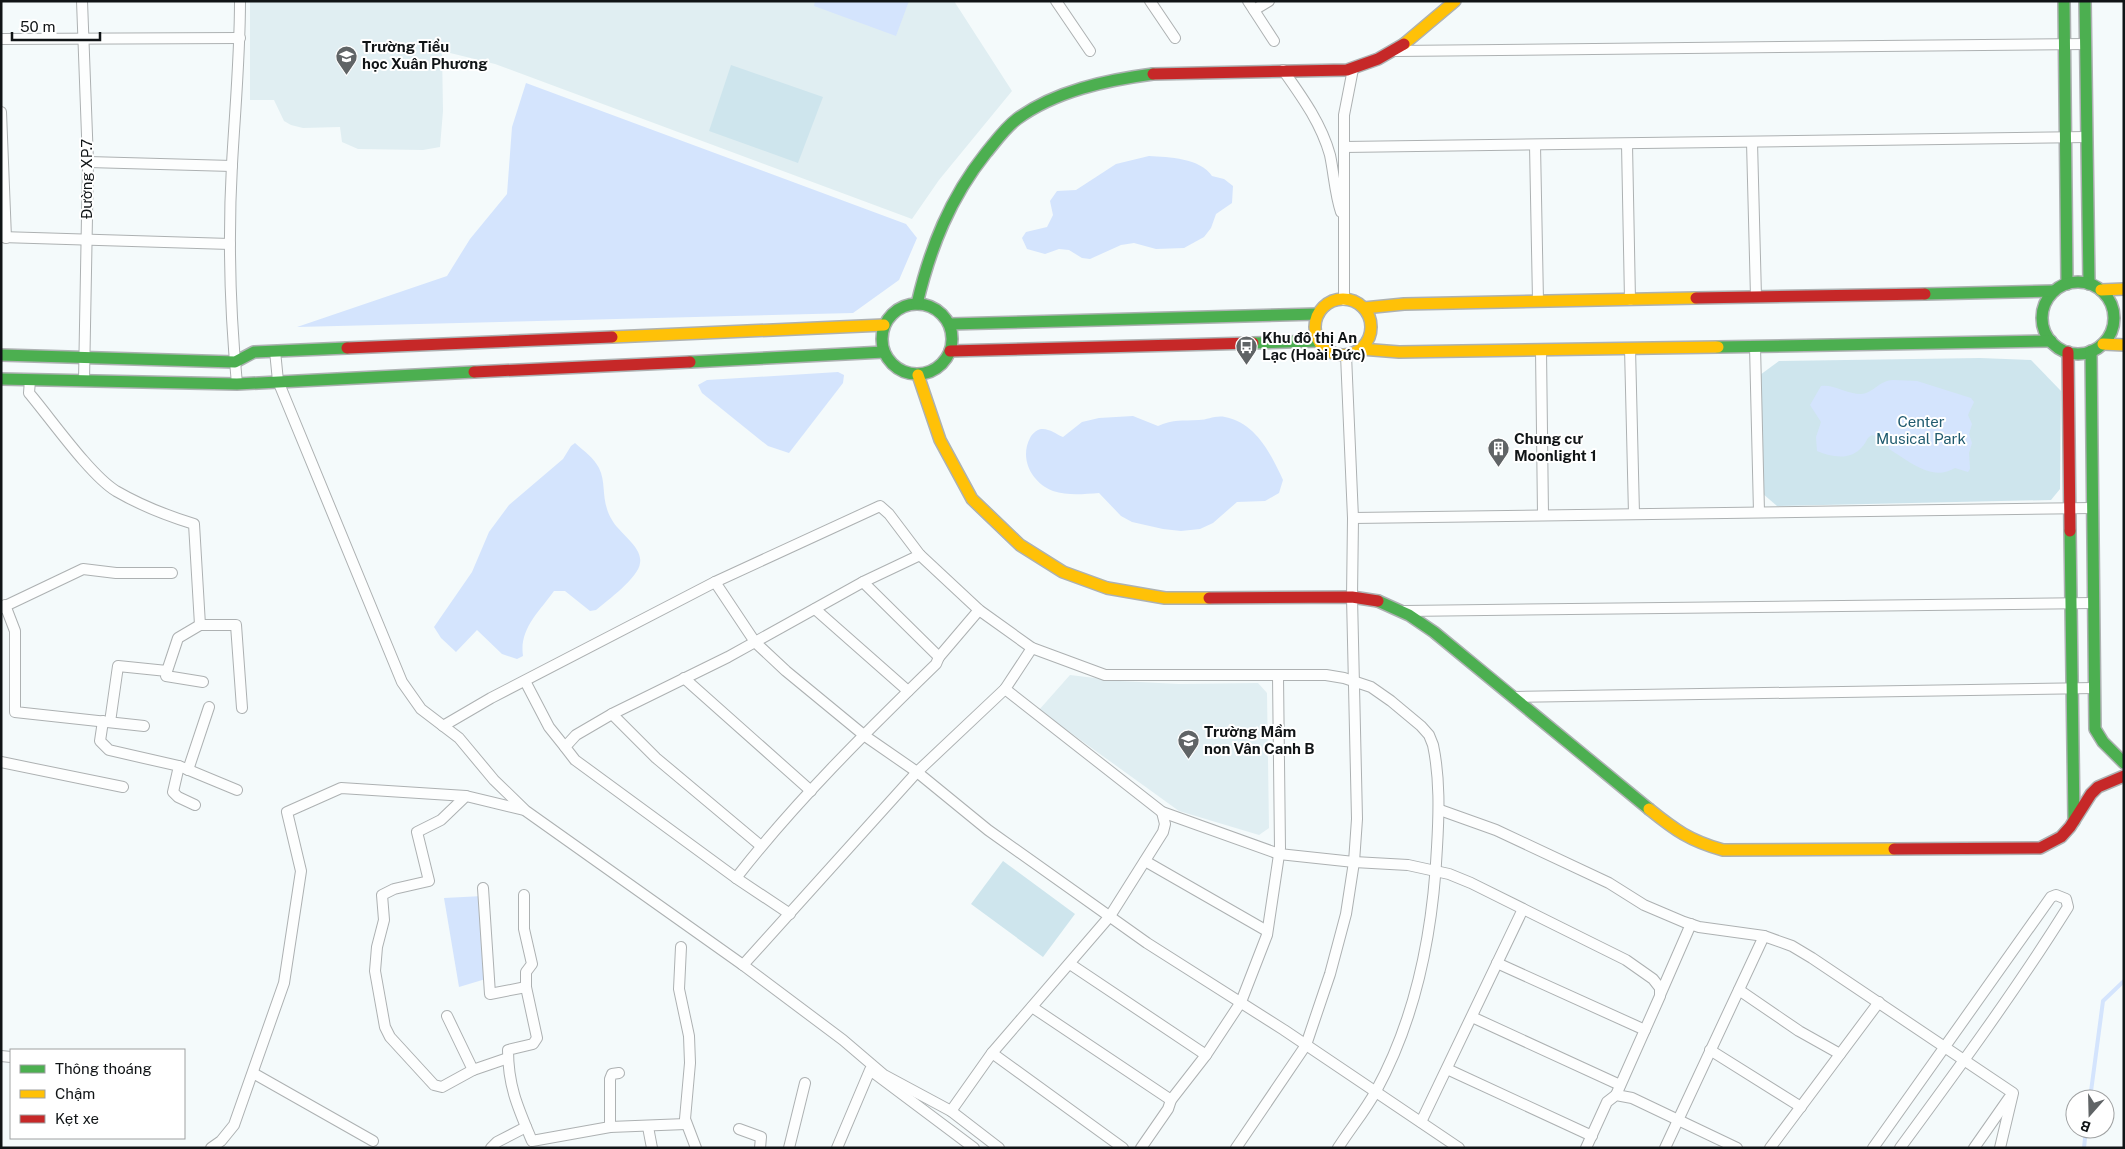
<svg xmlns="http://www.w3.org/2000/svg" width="2125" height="1149" viewBox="0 0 2125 1149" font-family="'Public Sans',sans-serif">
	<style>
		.built { fill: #e0eef2 }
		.green { fill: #cee5ed }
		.water { fill: #d4e4fd }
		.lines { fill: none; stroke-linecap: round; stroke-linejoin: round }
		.stream { stroke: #d4e4fd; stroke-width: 4 }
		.street-casing { stroke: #adb1b2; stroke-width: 12 }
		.fast-casing { stroke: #adb1b2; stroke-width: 14 }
		.slow-casing { stroke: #adb1b2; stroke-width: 14 }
		.jam-casing { stroke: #adb1b2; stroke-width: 14 }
		.street { stroke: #fdfefe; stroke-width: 10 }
		.fast { stroke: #4caf50; stroke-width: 11 }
		.slow { stroke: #ffc107; stroke-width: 11 }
		.jam { stroke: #c62828; stroke-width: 11 }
		.labels { text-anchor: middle; stroke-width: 4; stroke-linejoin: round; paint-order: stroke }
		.poi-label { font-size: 15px; font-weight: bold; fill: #101416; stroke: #fff; text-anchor: start }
		.street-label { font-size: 15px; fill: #101416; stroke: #fff }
		.park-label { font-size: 15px; fill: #205b6f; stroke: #fff }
	</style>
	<rect width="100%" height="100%" fill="#f4fafb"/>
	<g class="built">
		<polygon points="250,1 954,1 1012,91 939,180 912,219 495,64 442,51 443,111 440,147 423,150 358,149 342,142 340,127 303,128 291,125 284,121 274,100 250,100"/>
		<polygon points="1070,675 1120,681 1179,684 1258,683 1267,693 1269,828 1259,835 1179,811 1039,710"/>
	</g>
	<g class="green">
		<polygon points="731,65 823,97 798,163 709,131"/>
		<polygon points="1980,358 2031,360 2061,391 2060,489 2051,500 1777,506 1762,493 1760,375 1779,361"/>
		<polygon points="1003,861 1075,914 1043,957 971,904"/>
	</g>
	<g class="water">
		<polygon points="815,1 909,1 896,36 814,6"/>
		<polygon points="526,83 906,224 917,238 899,280 853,313 297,327 447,276 470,239 507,194 512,127"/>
		<path d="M1149,156C1169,157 1200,158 1212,176L1224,179L1233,186L1232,203L1216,214L1211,228L1204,237L1184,248L1156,249L1134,243L1121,245L1090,259L1082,258L1069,250L1059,249L1045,254L1027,249L1022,238L1026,232L1047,227L1053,215L1050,201L1057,191L1076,190L1116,164Z"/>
		<polygon points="838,372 844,375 843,383 789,453 768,446 759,439 702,393 698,385 707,380"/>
		<path d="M1893,380L1917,381L1971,398L1974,402L1968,415L1972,424L1969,434L1972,443L1969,453L1970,469L1968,472L1955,468C1932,482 1909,461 1889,449L1888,441L1872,435C1866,438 1867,442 1862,447C1850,461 1832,457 1817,451L1816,437L1821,422L1810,405L1821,386C1833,384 1847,394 1861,394C1874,393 1878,381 1893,380Z"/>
		<path d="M1133,416L1158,426C1174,419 1182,421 1199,420C1208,420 1215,415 1225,417C1256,423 1271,454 1283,480L1279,493L1265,501L1237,502L1213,523L1200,529L1181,531L1163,529L1132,522L1121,516L1099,493C1084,494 1068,496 1053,491C1032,483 1019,459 1030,438C1032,434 1036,430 1041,429C1049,428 1056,434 1063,437L1082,422L1099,418Z"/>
		<path d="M575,443C584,451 594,458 599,468C607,484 600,500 612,520C619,533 643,547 640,563C639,577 607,601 596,610L590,611L565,591H554C539,612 519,629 523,656L517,659L502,654L477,630L456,652L441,638L434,627L472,572L489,532L509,505L563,459L571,446Z"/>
		<polygon points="483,896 489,978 459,987 444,898"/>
	</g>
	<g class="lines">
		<g class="stream">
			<polyline points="2090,1099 2103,1001 2124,981"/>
			<polyline points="2084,1148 2086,1129"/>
		</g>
		<defs>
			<g id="street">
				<polyline points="82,1 88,162 84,381"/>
				<polyline points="1056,1 1090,51"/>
				<polyline points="1150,1 1175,38"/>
				<polyline points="1248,1 1274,41"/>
				<polyline points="1254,10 1269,1"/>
				<polyline points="1,39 240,38"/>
				<polyline points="1395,51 2086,44"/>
				<path d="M1283,70C1302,97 1321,123 1330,155C1334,174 1335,194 1341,212"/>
				<polyline points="1,112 6,238"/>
				<polyline points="1752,142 1756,297"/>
				<polyline points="1627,144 1630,300"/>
				<polyline points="1535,145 1538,301"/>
				<polyline points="1344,147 2087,137"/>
				<polyline points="88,162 232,166"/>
				<polyline points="1,237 230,244"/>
				<polyline points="1344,300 1344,115 1353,69"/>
				<polyline points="1755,346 1759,512"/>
				<polyline points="1630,348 1634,514"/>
				<polyline points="1541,350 1543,515"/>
				<polyline points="275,351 278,381 402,682 421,709 459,738 494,780 526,811 743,965 843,1040 884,1075 951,1111 999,1148"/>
				<path d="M30,380L29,393C51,419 90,475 116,491C140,505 168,516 194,524L200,625H236L242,708"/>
				<path d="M237,384C230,312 228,237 232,164C235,110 240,56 240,1"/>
				<polyline points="1353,518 2092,508"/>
				<polyline points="715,582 755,642 786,671 865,736 917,772 988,830 1147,943 1284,1030 1459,1148"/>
				<polyline points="5,605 15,631 15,712 144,726"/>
				<polyline points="1,608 83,569 116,573 172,573"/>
				<polyline points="815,609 908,691"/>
				<polyline points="1404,611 2093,603"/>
				<polyline points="1032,648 1005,689 1162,812 1279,854 1354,862 1408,865 1449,874 1471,883 1626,960 1653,979 1660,988 1660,996 1616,1095"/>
				<polyline points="939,657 979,610"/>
				<polyline points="167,671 166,676 203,682"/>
				<polyline points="684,678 811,791"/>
				<polyline points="525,681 549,727 565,747"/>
				<polyline points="1514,697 2094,688"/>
				<polyline points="612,714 656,758 761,846"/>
				<polyline points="103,721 100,741 109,750 179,766 237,790"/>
				<polyline points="110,722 118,666 167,671 178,638 200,625"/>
				<path d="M443,726L491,698L715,582L880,506L889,514L920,555L979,610L1032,648L1105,675H1326L1344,678L1371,687L1391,701L1421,726L1429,735L1433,745C1440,778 1439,813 1437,847C1433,931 1417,1016 1376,1091C1365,1111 1350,1129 1338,1148"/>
				<polyline points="1,762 123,787"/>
				<polyline points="179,766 173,792 178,797 195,805"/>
				<polyline points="188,770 209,707"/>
				<polyline points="466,796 441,820 417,832 429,881 394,889 382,895 384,920 377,947 375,971 385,1027 390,1037 434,1085 442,1087 473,1070"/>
				<polyline points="1440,810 1496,830 1609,883 1644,905 1684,922 1699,927 1764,936 1792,946 1812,958 2013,1093 2000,1148"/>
				<polyline points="1145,861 1267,931"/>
				<path d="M736,878C796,801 866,732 936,664L939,657L863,582"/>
				<polyline points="483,888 490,994 526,987"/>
				<path d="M524,895V929L532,964L526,972V987L537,1038L533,1044L508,1050C508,1086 518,1108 532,1141L610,1127L686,1124"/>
				<polyline points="790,914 736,878 575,760 565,747 576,735 612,714 728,657 863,582 920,555"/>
				<polyline points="681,947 679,989 689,1036 690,1063 685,1119 696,1148"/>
				<polyline points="1497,963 1645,1030"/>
				<polyline points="1070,964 1206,1055"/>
				<polyline points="743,965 917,772 1005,689"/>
				<polyline points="1739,990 1799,1031 1840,1054"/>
				<polyline points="1660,995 1691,924"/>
				<polyline points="1032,1007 1171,1100"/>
				<polyline points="447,1016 473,1070 508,1058"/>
				<polyline points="1472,1017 1620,1085"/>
				<polyline points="1710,1050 1801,1107"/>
				<polyline points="992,1053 1123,1148"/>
				<polyline points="1,1056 11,1057"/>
				<polyline points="1447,1069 1592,1136"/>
				<polyline points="253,1073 373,1141"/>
				<polyline points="951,1111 992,1053 1110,916 1163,832 1165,824 1162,812"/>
				<polyline points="1421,1122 1523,909"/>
				<polyline points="610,1127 610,1079 612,1074 619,1073"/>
				<polyline points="648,1127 652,1148"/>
				<polyline points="739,1129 761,1137 760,1148"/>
				<polyline points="211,1148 221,1141 234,1125 284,983 301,871 287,812 341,788 466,796 524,810"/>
				<polyline points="491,1148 497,1142 526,1127"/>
				<polyline points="789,1148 805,1083"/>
				<polyline points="837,1148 870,1070 974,1148"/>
				<polyline points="1141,1148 1168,1109 1171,1100 1206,1055 1241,1002 1267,935 1280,848 1278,676"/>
				<polyline points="1236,1148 1306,1045 1330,974 1346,914 1354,862 1357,819 1352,597 1353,518 1346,355"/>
				<polyline points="1586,1148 1607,1102 1616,1095 1632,1098 1737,1148"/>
				<polyline points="1665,1148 1764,936"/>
				<polyline points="1770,1148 1879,1002"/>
				<path d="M1873,1148L2051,897L2056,895L2066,899L2068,907C2016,990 1958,1069 1900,1148"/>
				<polyline points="1974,1148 2009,1098"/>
			</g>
			<g id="fast">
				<polyline points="2064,1 2067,284"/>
				<polyline points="2085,1 2089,284"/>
				<circle cx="2078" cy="318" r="36"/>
				<polyline points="1925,294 2054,291"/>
				<circle cx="917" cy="339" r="35"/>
				<path d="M917,304C930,248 950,198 986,153C996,141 1005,128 1017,119C1055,91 1107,80 1153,74"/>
				<polyline points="950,324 1318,314"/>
				<polyline points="1253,343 1319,341"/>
				<polyline points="1718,347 2051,341"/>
				<polyline points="2091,351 2095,729 2103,742 2124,763"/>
				<polyline points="1,355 235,362 254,352 347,348"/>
				<polyline points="690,362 884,352"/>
				<polyline points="1,379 237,384 474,372"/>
				<polyline points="2070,531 2074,821"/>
				<polyline points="1378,601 1409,615 1434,632 1649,809"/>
			</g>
			<g id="slow">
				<polyline points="1404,44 1455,1"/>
				<polyline points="2101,290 2124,289"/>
				<circle cx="1343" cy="327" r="28"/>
				<polyline points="1364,308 1404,304 1696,298"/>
				<polyline points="612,337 884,325"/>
				<polyline points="2103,344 2124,345"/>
				<polyline points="1361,349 1399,352 1718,347"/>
				<polyline points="918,375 940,440 972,499 1020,545 1063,572 1107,588 1165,598 1209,598"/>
				<path d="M1649,809C1675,830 1690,841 1723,850L1894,849"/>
			</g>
			<g id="jam">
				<polyline points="1153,74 1347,70 1378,59 1404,44"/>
				<polyline points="1696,298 1925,294"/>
				<polyline points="347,348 612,337"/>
				<polyline points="950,351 1253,343"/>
				<polyline points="2068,352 2070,531"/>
				<polyline points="474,372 690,362"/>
				<polyline points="1209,598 1352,597 1378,601"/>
				<polyline points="1894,849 2040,848 2061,837 2070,827 2091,794 2098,787 2124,776"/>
			</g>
		</defs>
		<use href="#street" class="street-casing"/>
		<use href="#fast" class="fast-casing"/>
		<use href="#slow" class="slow-casing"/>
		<use href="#jam" class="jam-casing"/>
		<use href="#street" class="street"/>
		<use href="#fast" class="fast"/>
		<use href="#slow" class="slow"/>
		<use href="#jam" class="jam"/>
	</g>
	<defs>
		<symbol id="school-pin" viewBox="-11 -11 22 30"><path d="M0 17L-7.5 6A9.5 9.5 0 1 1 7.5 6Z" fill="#606466" stroke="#fff"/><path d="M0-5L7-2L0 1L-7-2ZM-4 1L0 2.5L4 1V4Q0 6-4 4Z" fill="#fff"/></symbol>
		<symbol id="bus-pin" viewBox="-11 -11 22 30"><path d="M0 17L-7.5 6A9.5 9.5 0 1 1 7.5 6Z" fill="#606466" stroke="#fff"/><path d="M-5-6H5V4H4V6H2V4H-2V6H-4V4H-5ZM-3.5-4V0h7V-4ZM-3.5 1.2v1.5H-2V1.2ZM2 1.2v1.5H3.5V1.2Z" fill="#fff"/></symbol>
		<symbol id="building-pin" viewBox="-11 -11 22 30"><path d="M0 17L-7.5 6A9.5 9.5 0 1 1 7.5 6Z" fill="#606466" stroke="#fff"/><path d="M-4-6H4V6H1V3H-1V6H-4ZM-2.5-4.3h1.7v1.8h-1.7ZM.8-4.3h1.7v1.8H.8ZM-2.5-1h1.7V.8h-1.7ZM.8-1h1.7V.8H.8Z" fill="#fff"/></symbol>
	</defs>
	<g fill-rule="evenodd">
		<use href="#school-pin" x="334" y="44" width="25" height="34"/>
		<use href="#bus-pin" x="1234" y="334" width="25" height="34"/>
		<use href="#building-pin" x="1486" y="436" width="25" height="34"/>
		<use href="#school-pin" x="1176" y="728" width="25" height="34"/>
	</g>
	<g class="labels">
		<g class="poi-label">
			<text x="362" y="52">Trường Tiểu<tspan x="362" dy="17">học Xuân Phương</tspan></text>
			<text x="1262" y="343">Khu đô thị An<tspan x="1262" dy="17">Lạc (Hoài Đức)</tspan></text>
			<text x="1514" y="444">Chung cư<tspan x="1514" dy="17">Moonlight 1</tspan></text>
			<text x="1204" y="737">Trường Mầm<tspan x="1204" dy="17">non Vân Canh B</tspan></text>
		</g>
		<g class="street-label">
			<text transform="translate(87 179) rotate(-90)" y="5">Đường XP.7</text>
		</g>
		<g class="park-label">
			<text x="1921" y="427">Center<tspan x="1921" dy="17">Musical Park</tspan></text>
		</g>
	</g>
	<rect width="2125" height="1149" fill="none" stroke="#101416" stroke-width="5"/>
	<rect x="10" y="1049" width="175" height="90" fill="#ffffff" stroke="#9fa1a2"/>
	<rect x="20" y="1065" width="25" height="8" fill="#4caf50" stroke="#9fa1a2"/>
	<text x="55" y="1074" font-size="15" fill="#101416">Thông thoáng</text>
	<rect x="20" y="1090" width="25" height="8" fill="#ffc107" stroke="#9fa1a2"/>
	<text x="55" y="1099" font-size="15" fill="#101416">Chậm</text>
	<rect x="20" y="1115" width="25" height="8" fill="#c62828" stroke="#9fa1a2"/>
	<text x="55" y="1124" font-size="15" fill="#101416">Kẹt xe</text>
	<g transform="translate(2090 1114) rotate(200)"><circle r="24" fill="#ffffff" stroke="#9fa1a2"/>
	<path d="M0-4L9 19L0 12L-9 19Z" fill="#606466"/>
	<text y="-8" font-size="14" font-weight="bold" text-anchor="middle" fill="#101416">B</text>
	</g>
	<path d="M12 32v8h88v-8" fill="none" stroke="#101416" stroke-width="2.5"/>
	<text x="20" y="32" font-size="15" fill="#101416" stroke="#ffffff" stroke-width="4" paint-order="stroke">50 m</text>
</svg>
